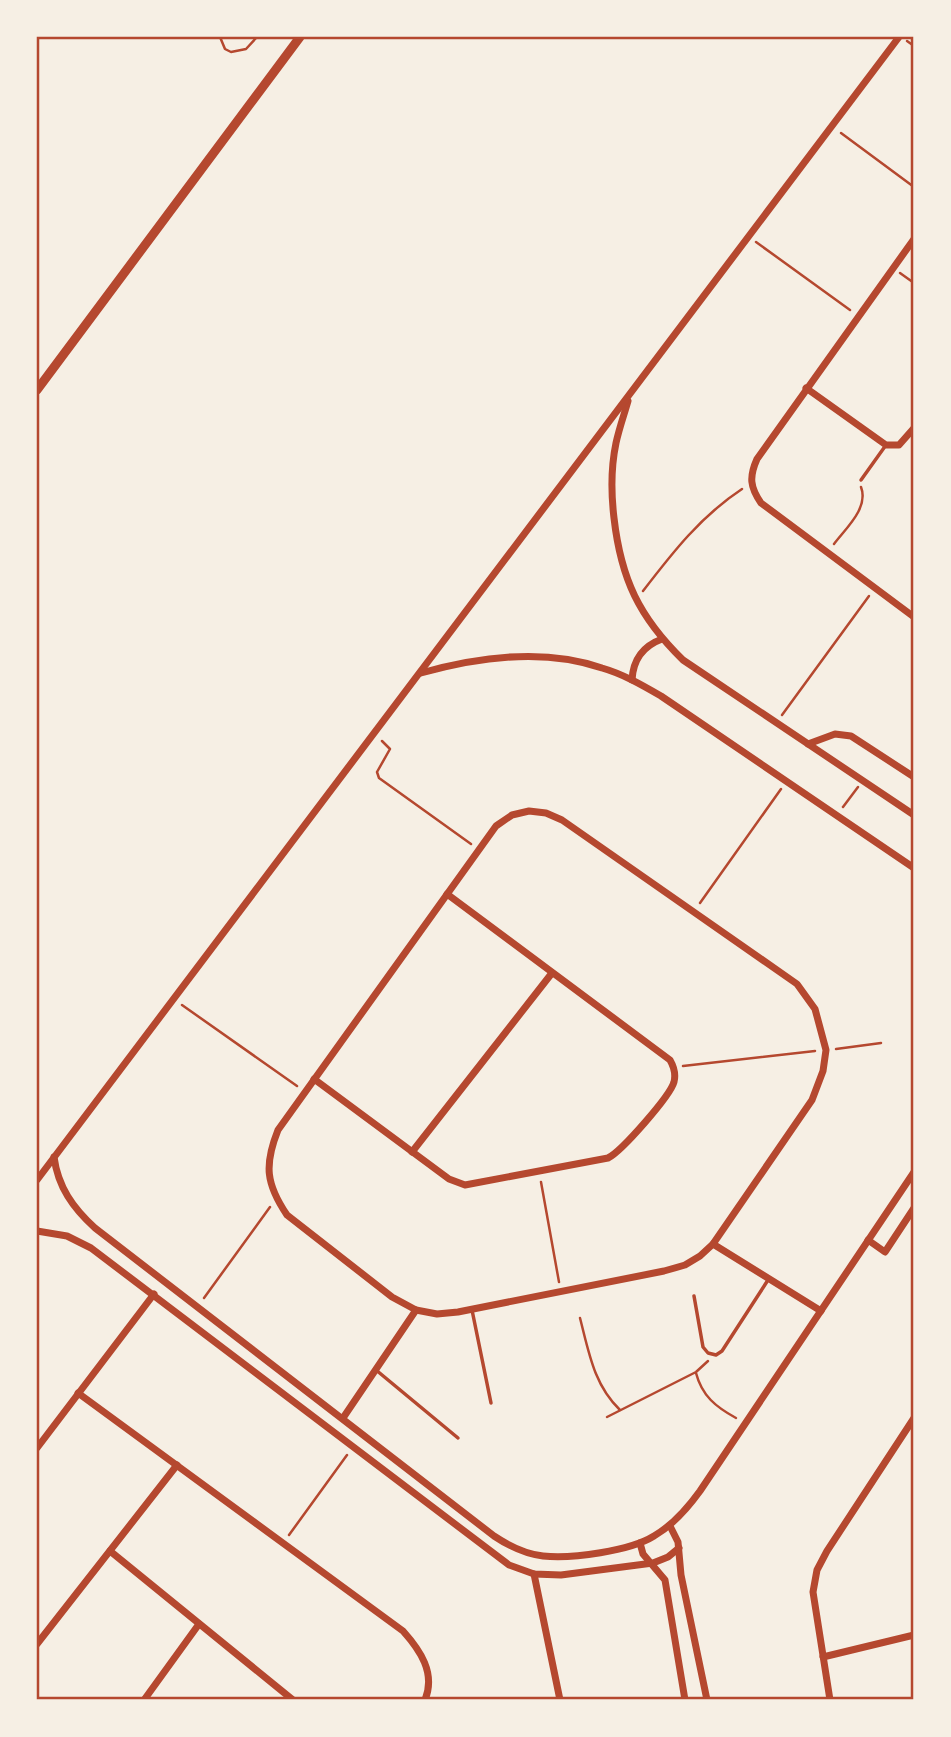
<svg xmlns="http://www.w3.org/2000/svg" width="951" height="1737" viewBox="0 0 951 1737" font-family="Poppins,sans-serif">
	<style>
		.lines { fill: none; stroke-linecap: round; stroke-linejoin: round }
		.path { stroke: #b5482f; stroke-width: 2.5 }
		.service { stroke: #b5482f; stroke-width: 3.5 }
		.minor { stroke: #b5482f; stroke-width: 7 }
		.tertiary { stroke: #b5482f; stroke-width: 9 }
		.neatline { fill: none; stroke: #b5482f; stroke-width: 2.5 }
	</style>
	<rect width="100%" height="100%" fill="#f6efe4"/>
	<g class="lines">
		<g class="path">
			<polyline points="220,37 225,49 231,52 246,49 257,37"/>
			<polyline points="907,41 914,46"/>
			<polyline points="841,133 914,187"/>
			<polyline points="756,242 850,310"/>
			<polyline points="900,273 914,283"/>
			<path d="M834,544C846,528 869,508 861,487"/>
			<path d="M643,591C673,552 701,516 742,489"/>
			<polyline points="782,715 869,596"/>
			<polyline points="382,741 390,749 377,772 379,778 471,844"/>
			<polyline points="843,807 858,787"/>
			<polyline points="700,903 781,789"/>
			<polyline points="182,1005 297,1086"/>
			<polyline points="836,1049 881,1043"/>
			<polyline points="683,1066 815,1051"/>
			<polyline points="541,1182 559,1282"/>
			<polyline points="204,1298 270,1207"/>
			<path d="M580,1318C589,1353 594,1385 620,1410"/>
			<path d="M696,1373C702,1396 716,1407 736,1418"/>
			<polyline points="607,1417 696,1372 708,1361"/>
			<polyline points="289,1535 347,1455"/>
		</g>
		<g class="service">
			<polyline points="861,480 886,445"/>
			<polyline points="694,1296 703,1347 708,1353 716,1355 722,1351 768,1280"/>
			<polyline points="472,1310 491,1403"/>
			<polyline points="376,1370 458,1438"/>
		</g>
		<g class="minor">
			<path d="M914,239L757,459C749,477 750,487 761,503L914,617"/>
			<polyline points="806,388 886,445 899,445 914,428"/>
			<path d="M628,401C624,415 619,429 616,443C611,467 611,493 614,518C621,579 639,617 683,660L914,815"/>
			<path d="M421,673C478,657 545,648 602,668C623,674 642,685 661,696L914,868"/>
			<path d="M632,680C633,660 643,646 662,639"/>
			<polyline points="808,744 835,734 851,736 914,777"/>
			<path d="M529,811L546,813L562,820L797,984L815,1009L826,1050L823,1071L812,1100L713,1244L700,1256L685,1265L664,1271L458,1312L437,1314L416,1310L392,1297L287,1215C266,1184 264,1165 278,1130L496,826L512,815Z"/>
			<path d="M314,1079L449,1179L465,1185L608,1158C622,1151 670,1096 674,1082C676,1074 674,1067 670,1060L447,894"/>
			<polyline points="412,1152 552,973"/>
			<path d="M54,1157C58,1187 73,1208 95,1228L494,1536C509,1546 525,1554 543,1556C572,1559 630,1551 654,1536C673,1525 687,1509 700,1491L914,1172"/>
			<polyline points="37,1180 899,37"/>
			<polyline points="37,1231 67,1236 91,1248 509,1565 534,1574 561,1575 653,1563 668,1557 679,1548"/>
			<polyline points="868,1240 885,1252 914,1208"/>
			<polyline points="713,1244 821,1311"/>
			<path d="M78,1393L403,1631C420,1650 436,1673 425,1700"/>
			<polyline points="343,1418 416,1310"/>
			<polyline points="37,1448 154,1294"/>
			<polyline points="670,1526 678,1542 681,1575 707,1700"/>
			<polyline points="640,1543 643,1554 665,1580 685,1700"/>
			<polyline points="110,1551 293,1700"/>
			<polyline points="534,1574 560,1700"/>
			<polyline points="37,1644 177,1465"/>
			<polyline points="823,1657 914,1635"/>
			<polyline points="144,1700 199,1624"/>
			<polyline points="830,1700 813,1592 817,1570 827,1551 914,1418"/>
		</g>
		<polyline class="tertiary" points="37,390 300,37"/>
	</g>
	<rect width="951" height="1737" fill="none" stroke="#f6efe4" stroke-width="77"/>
	<rect x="38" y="38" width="874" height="1660" class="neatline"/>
</svg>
